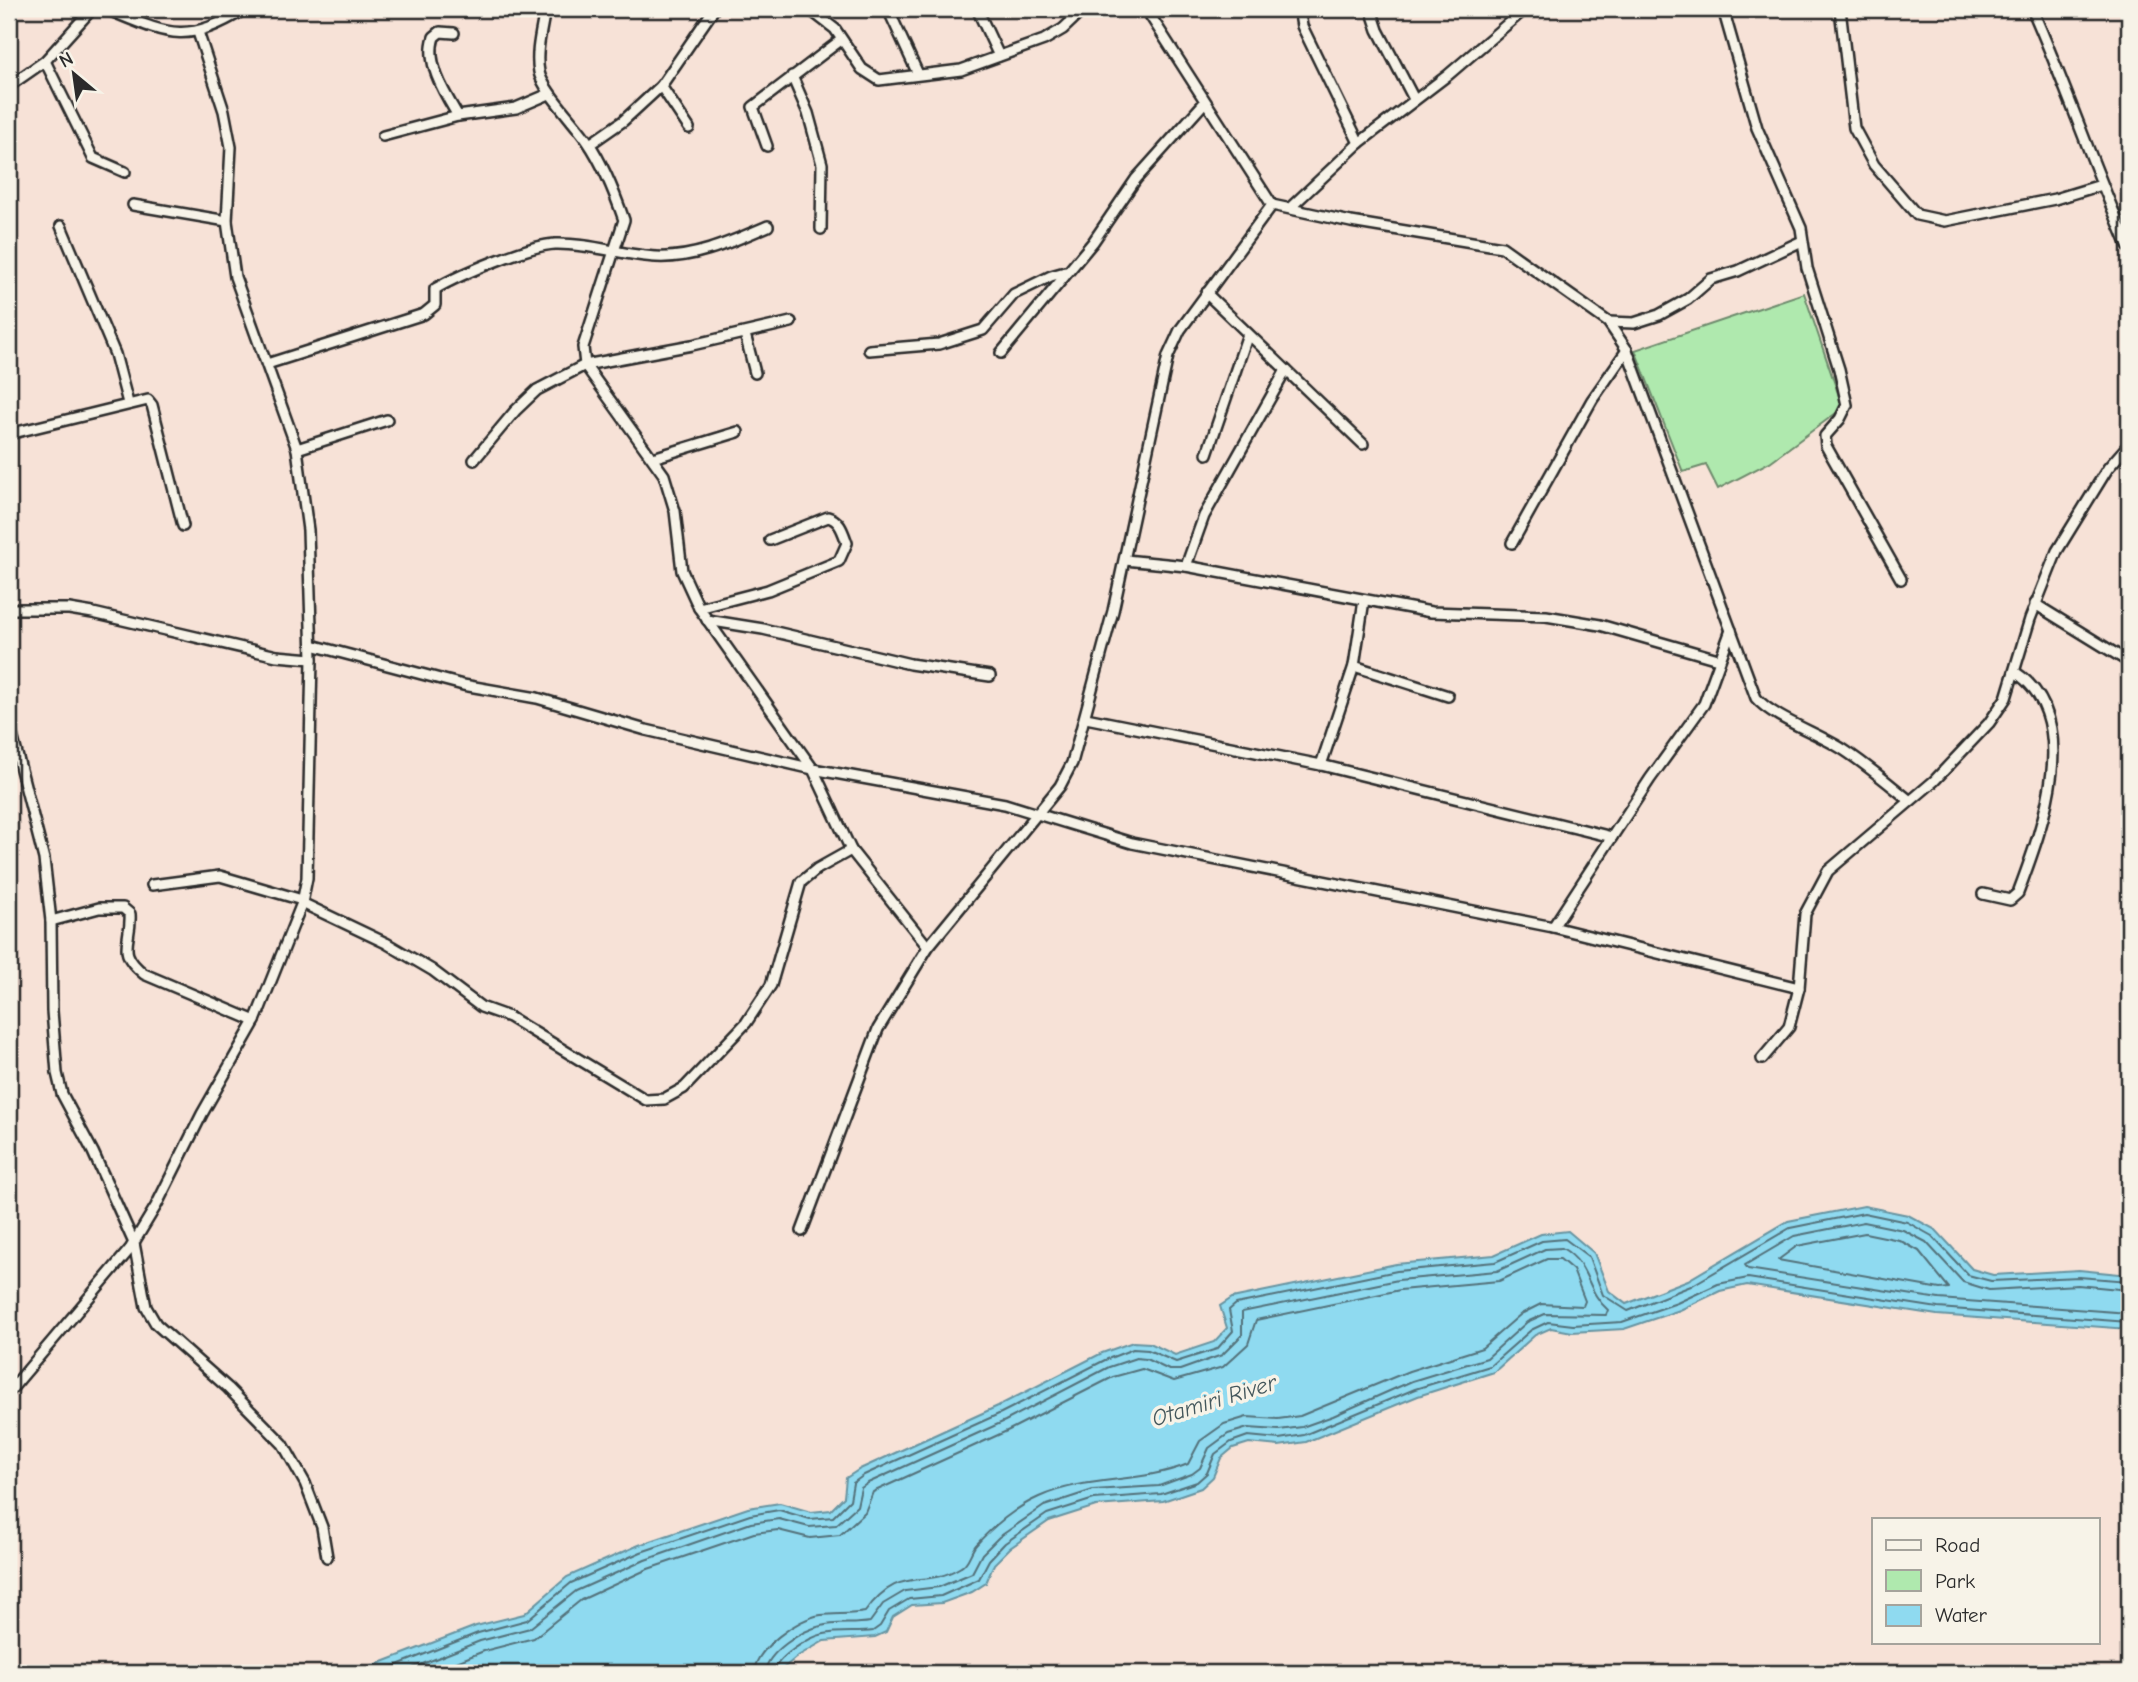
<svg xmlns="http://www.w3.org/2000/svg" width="2138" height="1682" viewBox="0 0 2138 1682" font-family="'Comic Neue',sans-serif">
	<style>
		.green { fill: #afe9ae; stroke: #6d8a6c; stroke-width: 2 }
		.water { fill: #8fdaf0; stroke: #6794a1; stroke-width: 2 }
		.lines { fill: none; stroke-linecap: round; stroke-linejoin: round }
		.shore { stroke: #53717a; stroke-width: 2 }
		.minor-casing { stroke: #2b2b2b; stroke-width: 14 }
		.minor { stroke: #f7f3e8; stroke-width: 9 }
		.labels { text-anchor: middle; stroke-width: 7; stroke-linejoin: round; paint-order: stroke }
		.water-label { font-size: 23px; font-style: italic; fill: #44575c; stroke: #f7f3e8 }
	</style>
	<rect width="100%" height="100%" fill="#f7e2d7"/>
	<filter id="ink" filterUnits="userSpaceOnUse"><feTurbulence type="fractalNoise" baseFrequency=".0143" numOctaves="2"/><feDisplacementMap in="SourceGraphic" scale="14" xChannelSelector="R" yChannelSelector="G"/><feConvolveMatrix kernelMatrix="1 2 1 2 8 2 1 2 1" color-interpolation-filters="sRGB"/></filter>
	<g filter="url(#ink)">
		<polygon class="green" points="1804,293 1843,408 1770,462 1718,489 1706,465 1683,472 1635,350"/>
		<polygon class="water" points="1864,1206 1908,1215 1936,1230 1972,1269 1993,1275 2079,1270 2129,1275 2129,1329 1937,1315 1747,1285 1720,1291 1680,1310 1624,1329 1572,1332 1551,1328 1535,1335 1494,1372 1418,1396 1306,1442 1279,1446 1249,1443 1233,1448 1221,1458 1213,1477 1201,1488 1163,1501 1096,1506 1049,1521 1010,1548 994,1564 986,1583 972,1592 942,1603 912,1605 893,1617 886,1632 875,1637 824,1641 798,1656 781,1670 770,1673 354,1673 476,1626 524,1614 567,1577 639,1545 748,1508 780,1503 811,1512 831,1510 844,1497 846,1478 860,1469 998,1406 1102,1353 1133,1342 1150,1343 1175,1355 1214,1342 1227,1328 1220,1306 1232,1298 1396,1264 1494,1255 1541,1234 1568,1231 1594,1253 1609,1291 1626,1304 1688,1280 1788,1221"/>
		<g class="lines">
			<g class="shore">
				<polygon points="1865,1233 1899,1240 1919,1251 1949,1288 1940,1289 1778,1260 1797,1246"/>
				<polyline points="2129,1290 2078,1285 1989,1290 1963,1282 1926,1242 1903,1230 1864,1222 1794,1236 1745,1265 1748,1269 1939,1299 2129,1313"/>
				<polyline points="377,1673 478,1633 527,1620 571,1583 641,1552 750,1515 779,1510 810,1519 833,1517 850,1500 853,1483 864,1475 1001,1413 1105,1360 1133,1349 1148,1350 1176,1362 1217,1349 1233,1331 1229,1310 1236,1304 1397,1271 1495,1262 1542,1241 1565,1239 1589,1257 1603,1295 1628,1311 1691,1286 1790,1228 1864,1213 1907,1222 1932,1236 1968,1275 1991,1281 2079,1277 2129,1281"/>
				<path d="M400,1673L480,1641L530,1628L576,1591L645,1560L751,1523L779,1519L809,1527L836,1525L857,1506L861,1488L868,1483L1005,1421L1109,1367L1136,1358L1146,1359L1169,1370H1180L1222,1355L1242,1335V1312L1398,1280L1497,1271L1545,1249L1562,1248C1591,1265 1585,1290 1608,1310L1606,1315L1545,1314L1527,1322L1487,1358L1412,1381L1333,1416L1302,1427L1279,1430L1248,1428L1228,1434L1209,1448L1200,1468L1192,1474L1159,1486L1093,1490L1044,1506L999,1537L982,1554L972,1573L939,1587L905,1591L883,1604L870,1622C854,1625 836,1622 821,1626C802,1630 766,1653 765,1673"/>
				<path d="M429,1673L484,1651L534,1638L581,1600L648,1569L754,1533L778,1530L810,1538L840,1535L865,1512L873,1492L1009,1430L1113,1377L1142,1369L1174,1381L1223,1367L1248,1344L1256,1320L1400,1290L1499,1281L1547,1259H1560L1573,1270L1585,1301L1583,1306L1541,1304L1521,1314L1482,1348L1409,1371L1300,1416L1278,1419L1247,1417L1224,1424L1200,1441L1188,1464C1139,1484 1087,1475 1039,1497C1016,1507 992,1527 976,1545C970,1552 969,1563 961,1567C922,1591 901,1563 865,1612C850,1615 835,1613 821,1615C798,1618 755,1649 754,1673"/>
				<path d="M774,1673C775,1658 809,1637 824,1634C839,1631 857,1633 873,1631L880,1626L889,1611L909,1599L941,1596L979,1579L989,1560L1005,1543L1047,1514L1094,1499L1161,1494L1197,1482L1207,1473L1215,1454L1231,1442L1248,1436L1279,1439L1304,1435L1415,1389L1490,1366L1531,1330L1548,1322L1573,1325L1622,1322L1677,1303L1718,1284L1748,1278L1938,1308L2129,1322"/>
			</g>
			<defs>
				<g id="minor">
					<path d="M106,9C167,34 185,46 245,9"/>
					<path d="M545,9C542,29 535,52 539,72C542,89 576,124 588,142C603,164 615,194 624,220L583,347L585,365L664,475L675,511L682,571L699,608L813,769L851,850L928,947"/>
					<polyline points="809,9 835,29 862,69 879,80 961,70 1044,40 1063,29 1084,9"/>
					<polyline points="888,9 918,74"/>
					<polyline points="977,9 999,56"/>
					<path d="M1146,9L1272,205L1351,222L1502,247L1608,322L1627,350L1756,698C1773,718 1820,734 1844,750C1867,765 1888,783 1909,800"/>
					<polyline points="1299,9 1302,26 1359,143"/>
					<polyline points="1371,9 1378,30 1414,99"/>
					<polyline points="1723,9 1757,128 1801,228 1807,268 1839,369 1847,405 1840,419 1825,436 1826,446 1901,579"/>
					<polyline points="1840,9 1854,128 1874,165 1917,215 1945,221 2055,199 2101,185"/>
					<path d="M2032,9C2067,88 2094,169 2129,248"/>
					<path d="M454,33L440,32L434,37C425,63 445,94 458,116"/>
					<polyline points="45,61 93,158 125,172"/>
					<polyline points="792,76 808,113 822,164 821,229"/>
					<polyline points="9,86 45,61 92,9"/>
					<polyline points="689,128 661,86 714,9"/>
					<polyline points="383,136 458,116 516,108 549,94"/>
					<polyline points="590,144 623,121 661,86"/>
					<polyline points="767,146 753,107 841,40"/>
					<polyline points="133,205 227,221"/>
					<polyline points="1291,207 1359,143 1448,75 1525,9"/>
					<polyline points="61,226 115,354 128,403"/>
					<polyline points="1206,293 1363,444"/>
					<polyline points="1608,322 1634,323 1659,315 1688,299 1711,279 1738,271 1802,241"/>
					<polyline points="745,334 755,373"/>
					<polyline points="869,350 939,344 983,330 1014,294 1051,276 1065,272"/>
					<polyline points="1001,353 1093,242 1136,179 1205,102"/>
					<path d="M267,364L424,314L435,305V289C459,275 529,245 555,244C589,243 622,255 656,257C695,259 733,241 768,226"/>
					<polyline points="9,423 12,433"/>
					<polyline points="9,434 148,400 152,405 183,526"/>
					<polyline points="297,449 387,420"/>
					<polyline points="1207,454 1248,334"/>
					<polyline points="653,458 738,432"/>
					<polyline points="474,460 515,411 537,390 585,365 692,345 791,322"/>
					<polyline points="1512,543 1592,400 1627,350"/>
					<polyline points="1125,560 1186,566 1431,612 1546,616 1600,625 1718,659"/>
					<polyline points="1186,566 1204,516 1286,370"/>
					<polyline points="2035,604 2129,662"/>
					<path d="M699,608L768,590L839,561L847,543C843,532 840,520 828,517L770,540"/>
					<polyline points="9,609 69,609 93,613 277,656 312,659"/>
					<polyline points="707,620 763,629 910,664 990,676"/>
					<polyline points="312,645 463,685 537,698 646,730 813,769 1005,804 1132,843 1553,927 1799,988"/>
					<polyline points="1354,666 1448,696"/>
					<polyline points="1086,718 1321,765 1612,837"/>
					<polyline points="9,723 44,859 51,921 52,1011 57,1073 62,1094 93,1152 134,1243 146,1307 156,1324 228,1388 283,1444 305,1483 322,1527 327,1557"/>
					<polyline points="1321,765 1354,666 1364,600"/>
					<polyline points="152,885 220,876 302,900"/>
					<path d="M1983,894L2010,900L2018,893C2041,831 2085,718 2015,672"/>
					<polyline points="302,903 386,943 432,970 481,1007 509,1017 646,1100 664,1099 684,1088 746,1023 771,985 801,882 817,869 851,850"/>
					<path d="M51,921L99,908H123L130,914C132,943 115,951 144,974L255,1021"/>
					<polyline points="1553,927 1650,779 1704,704 1731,630"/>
					<polyline points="1762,1059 1789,1027 1799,988 1805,914 1828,871 1934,781 1989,723 2006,698 2030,619 2057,551 2108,468 2129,444"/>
					<polyline points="802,1231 878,1029 928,947 1060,786 1072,763 1113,611 1168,356 1180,330 1272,205"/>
					<polyline points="9,1392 130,1249 156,1206 202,1114 255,1021 302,903 307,878 312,659 308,530 302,486 297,449 235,277 227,221 231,147 224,111 198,32"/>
				</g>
			</defs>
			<use href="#minor" class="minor-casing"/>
			<use href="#minor" class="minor"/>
		</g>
	</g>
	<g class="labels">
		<g class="water-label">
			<text transform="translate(1214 1400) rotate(-17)" y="8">Otamiri River</text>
		</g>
	</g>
	<rect width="2138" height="1682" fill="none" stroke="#f7f3e8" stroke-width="35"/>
	<rect x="18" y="18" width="2103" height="1647" fill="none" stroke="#2b2b2b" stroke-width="2.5" filter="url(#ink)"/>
	<rect x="1872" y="1518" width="228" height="126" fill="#f7f3e8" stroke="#a5a39c" stroke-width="2"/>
	<rect x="1886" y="1540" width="35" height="10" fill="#f7f3e8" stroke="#a5a39c" stroke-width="2"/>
	<text x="1935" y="1552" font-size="21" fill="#2b2b2b">Road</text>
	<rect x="1886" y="1570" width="35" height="21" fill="#afe9ae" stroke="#a5a39c" stroke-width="2"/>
	<text x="1935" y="1588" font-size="21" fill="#2b2b2b">Park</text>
	<rect x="1886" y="1605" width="35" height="21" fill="#8fdaf0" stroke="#a5a39c" stroke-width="2"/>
	<text x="1935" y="1622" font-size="21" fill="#2b2b2b">Water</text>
	<g transform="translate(74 74) rotate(331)" stroke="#f7f3e8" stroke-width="5" paint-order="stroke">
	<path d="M0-5L12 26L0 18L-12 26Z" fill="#2b2b2b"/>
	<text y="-10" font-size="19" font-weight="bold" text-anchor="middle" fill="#2b2b2b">N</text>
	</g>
</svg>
